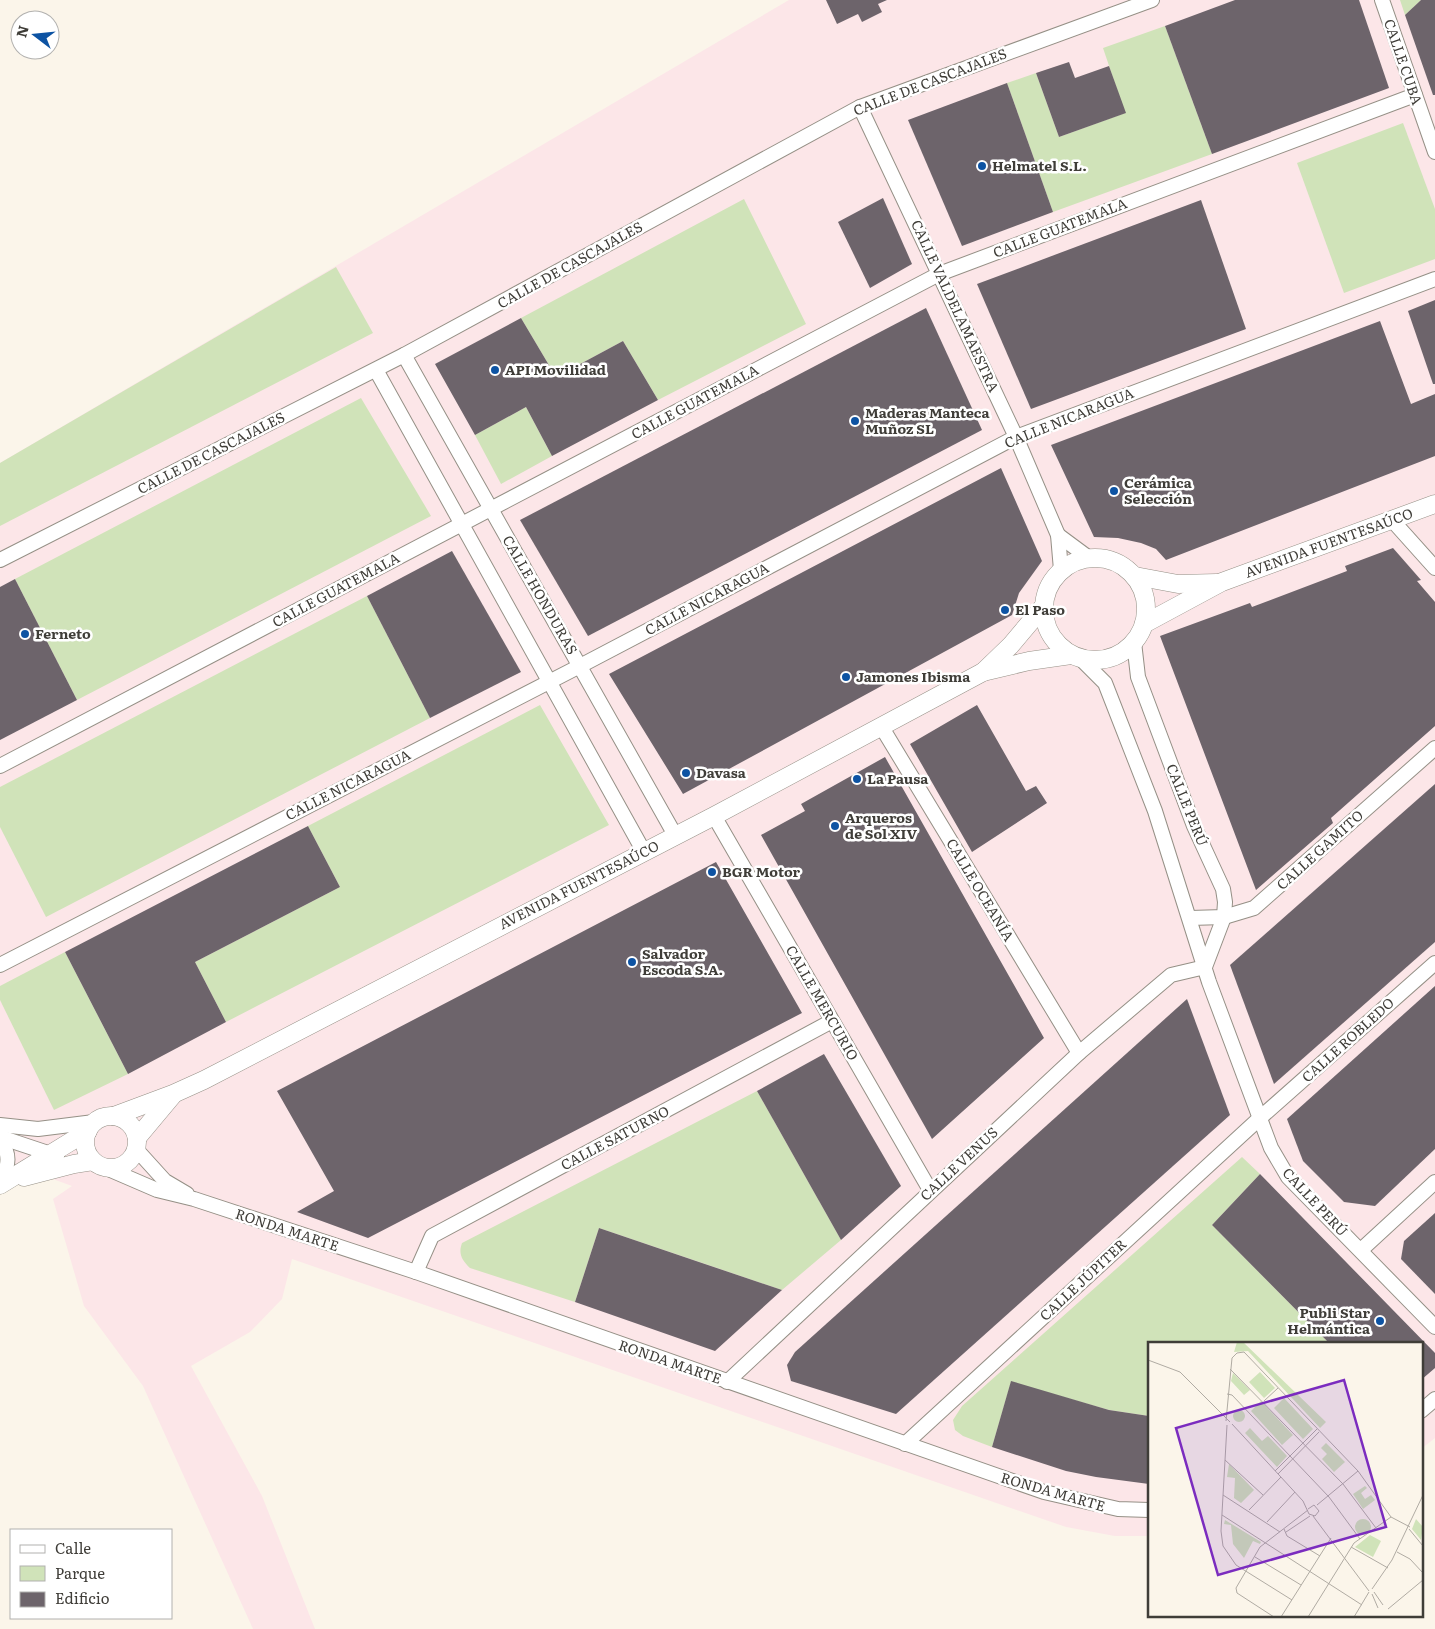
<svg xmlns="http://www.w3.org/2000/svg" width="1435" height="1629" viewBox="0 0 1435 1629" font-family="Literata,serif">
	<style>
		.industrial { fill: #fce6e8 }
		.green { fill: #d0e3b9 }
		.building { fill: #6d646b }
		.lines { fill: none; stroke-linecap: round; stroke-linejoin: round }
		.minor-casing { stroke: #959086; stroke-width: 16 }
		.tertiary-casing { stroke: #959086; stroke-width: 19 }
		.minor { stroke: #fff; stroke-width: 14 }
		.tertiary { stroke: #fff; stroke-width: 18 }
		.poi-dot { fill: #0d53a3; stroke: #fff; stroke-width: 2 }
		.labels { text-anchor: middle; stroke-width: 5; stroke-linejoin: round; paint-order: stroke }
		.street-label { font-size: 14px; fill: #3f3d38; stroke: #fff }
		.poi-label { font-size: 14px; font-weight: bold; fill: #3f3d38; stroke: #fff; text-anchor: start }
		.inset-road { fill: none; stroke: #b0aba3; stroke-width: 1 }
		.view { fill: #7b2cbf; fill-opacity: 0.15; stroke: #7b2cbf; stroke-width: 2.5 }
		.inset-edge { fill: none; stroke: #3f3d38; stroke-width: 2.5 }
	</style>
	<rect width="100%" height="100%" fill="#fbf5ea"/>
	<polygon class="industrial" points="789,0 1435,0 1435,1438 1421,1449 1421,1343 1149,1343 1149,1536 1115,1536 1066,1527 292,1259 282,1299 250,1332 191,1366 262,1496 315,1629 253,1629 143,1386 84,1306 53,1199 72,1186 0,1160 0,463"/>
	<g class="green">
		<polygon points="1400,0 1421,0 1405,15"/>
		<polygon points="1165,26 1212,154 1053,212 1007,83 1036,73 1059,137 1125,113 1103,48"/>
		<polygon points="1403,123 1435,209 1435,259 1344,293 1297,163"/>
		<polygon points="744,199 806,324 658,400 623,341 556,377 521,318"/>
		<polygon points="336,267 373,333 0,526 0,463"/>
		<polygon points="361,398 431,516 77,700 15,579"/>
		<polygon points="526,407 552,456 501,484 475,435"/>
		<polygon points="367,596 430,718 46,917 0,827 0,787"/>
		<polygon points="540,705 609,825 226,1022 195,962 340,887 308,826"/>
		<polygon points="65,952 128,1074 54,1110 0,1000 0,986"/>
		<path d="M757,1091L841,1240L782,1290L599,1228L575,1302L470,1268C462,1260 458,1254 462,1243Z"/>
		<polygon points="1242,1157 1260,1174 1212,1225 1329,1343 1149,1343 1149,1416 1109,1410 1011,1382 992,1447 963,1436 955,1430 953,1420 962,1406"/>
	</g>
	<g class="building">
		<polygon points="826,0 887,0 878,4 882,12 862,22 858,14 837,24"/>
		<polygon points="1235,0 1359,0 1389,88 1212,154 1165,26"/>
		<polygon points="1421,0 1435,0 1435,95 1433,95 1405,15"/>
		<polygon points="1069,62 1075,78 1109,66 1126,113 1059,137 1036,73"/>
		<polygon points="1007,83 1053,212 962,246 908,120"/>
		<polygon points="883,198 912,264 870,288 838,222"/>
		<polygon points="1201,200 1246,329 1031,409 977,284"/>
		<polygon points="1435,300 1435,384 1433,384 1408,311"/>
		<polygon points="926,308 982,430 588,636 520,520"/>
		<polygon points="521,318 556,377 623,341 658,400 552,456 526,407 475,435 435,364"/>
		<polygon points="1380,321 1411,404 1435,394 1435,456 1166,560 1156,549 1141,543 1118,538 1094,537 1051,445"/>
		<polygon points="1001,468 1042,561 1019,593 1012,615 683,794 609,674"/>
		<polygon points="1393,548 1421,580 1417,581 1435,602 1435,726 1331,818 1333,823 1256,890 1160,636 1250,603 1252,607 1347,571 1345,566"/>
		<polygon points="452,551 521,672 430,718 367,596"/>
		<polygon points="15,579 77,700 0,740 0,587"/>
		<polygon points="977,705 1026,791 1036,786 1047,803 972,852 910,744"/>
		<polygon points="885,757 1044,1038 932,1139 761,835 805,811 801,804"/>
		<polygon points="1435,784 1435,942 1274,1084 1230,965"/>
		<polygon points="308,826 340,887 195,962 226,1022 128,1074 65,952"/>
		<polygon points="716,862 802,1013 368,1238 297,1212 334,1191 277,1091"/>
		<polygon points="1435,986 1435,1149 1375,1206 1344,1202 1303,1161 1287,1119"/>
		<polygon points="1187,999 1230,1115 896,1414 791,1381 787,1365 795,1352"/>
		<polygon points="824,1054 901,1186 841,1240 757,1091"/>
		<polygon points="1260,1174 1435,1353 1435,1368 1421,1380 1421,1343 1329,1343 1212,1225"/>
		<polygon points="1435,1213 1435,1294 1401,1259 1404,1241"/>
		<polygon points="599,1228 696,1261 782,1290 715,1351 575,1302"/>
		<polygon points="1011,1381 1109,1410 1149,1416 1149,1484 1096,1477 1066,1471 992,1447"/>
	</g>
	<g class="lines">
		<defs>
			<g id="minor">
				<polyline points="1382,0 1435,152"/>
				<polyline points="860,107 1016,437 1058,535 1061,570"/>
				<polyline points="404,355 675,835"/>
				<polyline points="376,370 644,852"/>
				<polyline points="1392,520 1435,568"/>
				<polyline points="1058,535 1089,558"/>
				<polyline points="0,560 404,355 860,107 1152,0"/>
				<polyline points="1134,642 1138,677 1194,826 1223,889 1225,902 1224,917 1205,967"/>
				<polyline points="1081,659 1105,683 1155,811 1209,982 1271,1148 1288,1177 1435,1327"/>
				<polyline points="881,726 1079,1053"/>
				<polyline points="0,766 939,274 1415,95"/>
				<polyline points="714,816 930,1190"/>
				<polyline points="1190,918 1224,917 1254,908 1435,748"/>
				<polyline points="0,965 580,666 1016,437 1435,279"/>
				<polyline points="0,1125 38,1129 94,1122"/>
				<polyline points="0,1137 57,1156"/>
				<polyline points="136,1149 165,1181 187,1194"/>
				<polyline points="106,1168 157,1190 194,1199 416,1272 1044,1492 1118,1509 1149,1510"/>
				<path d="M0,1181C10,1165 10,1154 0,1138"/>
				<polyline points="1361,1250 1435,1182"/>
				<polyline points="416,1272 432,1236 832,1021"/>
				<polyline points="727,1382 1079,1053 1171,975 1205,967"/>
				<polyline points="1421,1411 1435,1399"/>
				<polyline points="905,1444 1261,1117 1435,963"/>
			</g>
			<g id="tertiary">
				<circle cx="1095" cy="609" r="51"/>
				<polyline points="1135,576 1178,584 1217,583"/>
				<polyline points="1144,624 1222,582 1435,504"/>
				<polyline points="983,672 1011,645 1043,607"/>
				<polyline points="114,1116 173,1094 204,1080 714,816 983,672 1029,661 1071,655"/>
				<circle cx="111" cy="1142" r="26"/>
				<polyline points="137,1138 173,1095"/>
				<polyline points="24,1177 74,1164 93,1161"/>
				<polyline points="0,1185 88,1131"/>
			</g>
		</defs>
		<use href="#minor" class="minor-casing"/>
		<use href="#tertiary" class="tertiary-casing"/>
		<use href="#minor" class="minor"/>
		<use href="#tertiary" class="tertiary"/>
	</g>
	<g class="poi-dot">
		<circle cx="982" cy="166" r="5"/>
		<circle cx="495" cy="370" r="5"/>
		<circle cx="855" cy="421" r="5"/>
		<circle cx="1114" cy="491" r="5"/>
		<circle cx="1005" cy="610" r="5"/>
		<circle cx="25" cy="634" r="5"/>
		<circle cx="846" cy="677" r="5"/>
		<circle cx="686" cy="773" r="5"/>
		<circle cx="857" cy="779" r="5"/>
		<circle cx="835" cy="826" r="5"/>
		<circle cx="712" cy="872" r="5"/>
		<circle cx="632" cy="962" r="5"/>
		<circle cx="1380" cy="1321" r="5"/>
	</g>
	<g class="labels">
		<g class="street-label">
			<text transform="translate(1403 62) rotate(71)" y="5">CALLE CUBA</text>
			<text transform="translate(930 82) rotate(-21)" y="5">CALLE DE CASCAJALES</text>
			<text transform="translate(1060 228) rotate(-21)" y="5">CALLE GUATEMALA</text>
			<text transform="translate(570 265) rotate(-29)" y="5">CALLE DE CASCAJALES</text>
			<text transform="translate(955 306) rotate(65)" y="5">CALLE VALDELAMAESTRA</text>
			<text transform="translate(695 402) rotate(-28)" y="5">CALLE GUATEMALA</text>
			<text transform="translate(1069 418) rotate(-22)" y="5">CALLE NICARAGUA</text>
			<text transform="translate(211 453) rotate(-27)" y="5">CALLE DE CASCAJALES</text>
			<text transform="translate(1329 543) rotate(-20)" y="5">AVENIDA FUENTESAÚCO</text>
			<text transform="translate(336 590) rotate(-28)" y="5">CALLE GUATEMALA</text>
			<text transform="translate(540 595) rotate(60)" y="5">CALLE HONDURAS</text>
			<text transform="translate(707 599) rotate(-28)" y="5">CALLE NICARAGUA</text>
			<text transform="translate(348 785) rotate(-27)" y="5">CALLE NICARAGUA</text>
			<text transform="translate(1187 805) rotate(68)" y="5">CALLE PERÚ</text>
			<text transform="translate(1320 850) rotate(-42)" y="5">CALLE GAMITO</text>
			<text transform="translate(579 885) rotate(-27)" y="5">AVENIDA FUENTESAÚCO</text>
			<text transform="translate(980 890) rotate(59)" y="5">CALLE OCEANÍA</text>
			<text transform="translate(822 1003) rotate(60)" y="5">CALLE MERCURIO</text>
			<text transform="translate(1348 1040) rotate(-42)" y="5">CALLE ROBLEDO</text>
			<text transform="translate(615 1138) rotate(-28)" y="5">CALLE SATURNO</text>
			<text transform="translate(959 1164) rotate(-43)" y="5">CALLE VENUS</text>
			<text transform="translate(1315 1202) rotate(47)" y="5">CALLE PERÚ</text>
			<text transform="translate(287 1230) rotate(18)" y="5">RONDA MARTE</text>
			<text transform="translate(1083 1280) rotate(-43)" y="5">CALLE JÚPITER</text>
			<text transform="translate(670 1362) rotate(19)" y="5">RONDA MARTE</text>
			<text transform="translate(1053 1492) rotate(16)" y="5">RONDA MARTE</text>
		</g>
		<g class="poi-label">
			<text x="992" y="171">Helmatel S.L.</text>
			<text x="505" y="375">API Movilidad</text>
			<text x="865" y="418">Maderas Manteca<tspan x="865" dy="16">Muñoz SL</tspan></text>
			<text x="1124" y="488">Cerámica<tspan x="1124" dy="16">Selección</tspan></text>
			<text x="1015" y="615">El Paso</text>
			<text x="35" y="639">Ferneto</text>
			<text x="856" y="682">Jamones Ibisma</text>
			<text x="696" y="778">Davasa</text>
			<text x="867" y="784">La Pausa</text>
			<text x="845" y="823">Arqueros<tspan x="845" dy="16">de Sol XIV</tspan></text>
			<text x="722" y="877">BGR Motor</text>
			<text x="642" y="959">Salvador<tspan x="642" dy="16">Escoda S.A.</tspan></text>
			<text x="1370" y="1318" text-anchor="end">Publi Star<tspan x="1370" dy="16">Helmántica</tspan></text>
		</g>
	</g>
	<g transform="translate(1148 1342)">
		<rect width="275" height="275" fill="#fbf5ea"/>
		<path d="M89,0H95L178,80L172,86L100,9L86,10ZM112,30L127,46L116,56L101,40ZM85,31L102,48L96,53L83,39ZM136,56L165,87L155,97L126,66ZM113,59L145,93L134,103L103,69ZM85 74a6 6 0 1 1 12 0a6 6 0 1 1-12 0ZM102,86L114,99L120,94L139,114L129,125L97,91ZM178,101L197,120L186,130L174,117L179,112L173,106ZM81,122L106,148L93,161L86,156L87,136L79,135ZM217,144L219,146L213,151L217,157L223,153L227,158L215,167L205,152ZM268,177L275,185L273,198L264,187ZM207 185a8 8 0 1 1 16 0a8 8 0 1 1-16 0ZM77,178L113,200L112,202L105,199L96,216L85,202L83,183L76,182ZM222,193L233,199L225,215L207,205Z" fill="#d0e3b9"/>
		<path class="inset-road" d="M0,18L32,30L82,80M82,27L195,142L228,186M79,52L84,53L181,155L212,197M116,59L130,46M78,79L84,16L89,11L96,10L210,129L243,175L262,185M84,82L155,159L161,172L167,174L171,169L166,163L160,167M79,83L73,189L75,204L88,223L144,258M77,118L115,153M127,129L169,87M130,132L171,90M75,153L132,190M169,163L210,129M101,168L133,135M74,173L214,263M165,174L221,249M119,180L147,150M136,187L139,194L172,214M261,187L275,204M138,190L162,174M203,205L240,226M249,210L262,217L275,231M107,215L153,243M224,247L244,218L275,153M226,250L235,263M224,252L230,266M240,267L275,238M126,275L89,251L88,246L112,205L160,168M133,275L183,196M160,275L206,201L243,175M206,275L221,250"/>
		<path class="view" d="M196,38L238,185L70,233L28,86Z"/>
		<rect width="275" height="275" class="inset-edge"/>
	</g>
	<rect x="10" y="1529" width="162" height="90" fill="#ffffff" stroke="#b2b1af"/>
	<rect x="20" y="1545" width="25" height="8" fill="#ffffff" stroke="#b2b1af"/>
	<text x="55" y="1554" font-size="15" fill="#3f3d38">Calle</text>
	<rect x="20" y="1566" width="25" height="15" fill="#d0e3b9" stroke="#b2b1af"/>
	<text x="55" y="1579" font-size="15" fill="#3f3d38">Parque</text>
	<rect x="20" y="1592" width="25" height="15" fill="#6d646b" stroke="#b2b1af"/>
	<text x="55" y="1604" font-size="15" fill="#3f3d38">Edificio</text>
	<g transform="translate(35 35) rotate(286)"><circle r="24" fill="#ffffff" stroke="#b2b1af"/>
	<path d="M0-4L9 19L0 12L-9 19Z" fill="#0d53a3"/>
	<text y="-8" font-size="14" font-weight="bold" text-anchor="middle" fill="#3f3d38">N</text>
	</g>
</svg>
